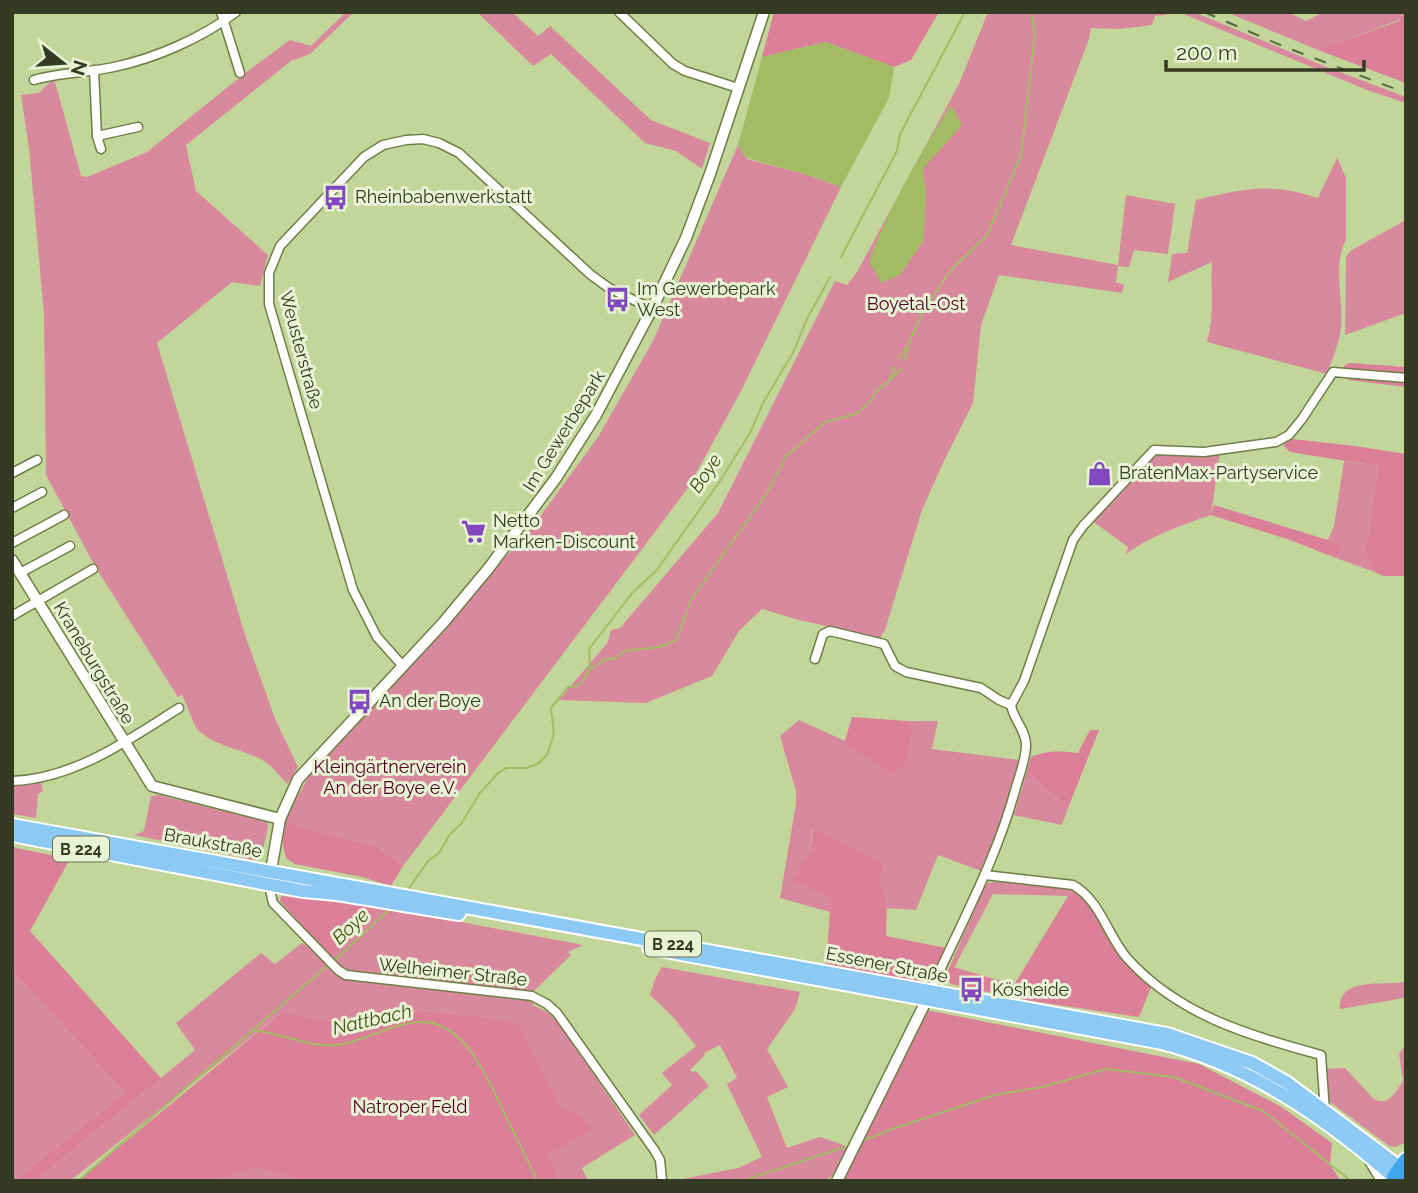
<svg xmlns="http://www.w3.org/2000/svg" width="1418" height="1193" viewBox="0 0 1418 1193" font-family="Raleway,sans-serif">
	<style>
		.green { fill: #d9899e }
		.forest { fill: #dc7f99 }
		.water { fill: #a3bc64 }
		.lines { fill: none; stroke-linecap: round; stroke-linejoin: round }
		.stream { stroke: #a3bc64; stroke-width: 2 }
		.minor-casing { stroke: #6e7e45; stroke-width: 11 }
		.tertiary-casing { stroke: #6e7e45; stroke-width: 13 }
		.primary-casing { stroke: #fff; stroke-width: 16 }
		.motorway-casing { stroke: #fff; stroke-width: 18 }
		.minor { stroke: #fff; stroke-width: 8 }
		.tertiary { stroke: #fff; stroke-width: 10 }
		.primary { stroke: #8ccaf4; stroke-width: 12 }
		.motorway { stroke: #40a6ec; stroke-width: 14 }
		.rail { stroke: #5a6542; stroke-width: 2; stroke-dasharray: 12 12; stroke-linecap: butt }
		.labels { text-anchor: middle; stroke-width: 6; stroke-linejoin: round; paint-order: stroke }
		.shield { fill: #e8f2d4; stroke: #6a7257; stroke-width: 2 }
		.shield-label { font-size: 16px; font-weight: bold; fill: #343b22 }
		.poi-label { font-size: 18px; fill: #343b22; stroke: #e8f2d4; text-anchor: start }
		.park-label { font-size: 18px; fill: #540025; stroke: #e8f2d4 }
		.street-label { font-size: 18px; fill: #343b22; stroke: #e8f2d4 }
		.water-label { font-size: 19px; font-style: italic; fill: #445414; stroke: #e8f2d4 }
	</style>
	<rect width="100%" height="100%" fill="#c3d699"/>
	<g class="green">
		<path d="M346,12H354L310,54L291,61L186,145L196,191L268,255L260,286L232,282L157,343L245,635L276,721L298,767L287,784C281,778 275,769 268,764C248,749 218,749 198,730C195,728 186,702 182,695L178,697L96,568L46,475L44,314L29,148L21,95L39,93L54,78L81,176L87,177L147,152L244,74L290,40L311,46Z"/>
		<polygon points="477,12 512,12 538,36 550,26 651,120 710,143 702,169 676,151 645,143 551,54 533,66"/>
		<polygon points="988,12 1194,12 1324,66 1406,97 1406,103 1367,90 1181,13 1155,16 1152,25 1120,29 1091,28 1089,39 1011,245 1118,265 1126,195 1175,204 1168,254 1134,250 1129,267 1118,266 1116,282 1124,285 1122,293 999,275 981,325 973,403 942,465 922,510 885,630 880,638 799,620 762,609 739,631 712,676 646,703 559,700 608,642 611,630 620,628 718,513 835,281 847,285 857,272 959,84"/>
		<polygon points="1226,12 1288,12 1306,21 1324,12 1403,12 1399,20 1328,47 1323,52"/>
		<polygon points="738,145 747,159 805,174 841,187 740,393 688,488 403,866 378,847 284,822 313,768 531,529 598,437 653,341"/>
		<path d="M1337,158L1346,178V240C1332,264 1344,300 1341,327C1340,342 1332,359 1327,374L1207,342C1215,315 1210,289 1212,262L1168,282L1172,254L1187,253L1196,200C1244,189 1269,182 1318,198Z"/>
		<polygon points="1406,220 1406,313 1345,335 1346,257 1350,251"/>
		<path d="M1220,452L1211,515C1182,525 1152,535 1126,554L1128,547L1091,520L1156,454Z"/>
		<polygon points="1344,461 1378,466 1365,553 1375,572 1336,558 1340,554 1340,545 1328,540 1334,526"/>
		<polygon points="799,720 845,741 844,744 913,727 907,721 938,721 932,749 1020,760 1006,815 984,872 938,855 916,910 887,908 887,899 880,885 812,829 810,854 832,898 830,912 780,898 796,804 796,791 780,736"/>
		<polygon points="1027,771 1068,808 1062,825 1014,815"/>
		<polygon points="41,781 43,791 38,794 36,818 12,814 12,786"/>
		<polygon points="159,795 267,822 268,828 261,858 253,860 134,835 144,831 151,796"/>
		<polygon points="1005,881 1075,889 1068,896 993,894 954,968 950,966 986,883"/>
		<polygon points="382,907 583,945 568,952 571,955 534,991 533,1005 549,1013 563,1029 635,1135 582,1168 588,1181 559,1181 549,1156 589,1130 579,1113 563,1108 516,1024 479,1016 383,1008 337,1022 282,1012 70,1181 35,1181 195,1050 176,1023 261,953 275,964 302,943 331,957"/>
		<polygon points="662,967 800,992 795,1009 767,1049 788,1087 767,1097 787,1148 820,1137 849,1147 831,1177 822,1181 673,1181 738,1168 762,1157 727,1084 737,1078 720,1045 704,1053 705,1055 690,1070 692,1072 696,1071 709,1086 654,1135 639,1115 672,1085 662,1073 696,1046 673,1017 650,995 655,979"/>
		<polygon points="12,970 125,1093 14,1181 12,1181"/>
		<path d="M1406,982L1404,998L1340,1009C1338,976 1385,986 1406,982Z"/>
		<path d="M1406,1045V1142L1396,1147L1389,1146L1330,1102L1325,1069L1345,1068L1373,1098C1387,1108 1396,1092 1403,1081L1399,1053Z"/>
		<polygon points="260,1168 302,1181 209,1181"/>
	</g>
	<g class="forest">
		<polygon points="774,12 939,12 911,60 894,67 826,42 762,57"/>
		<polygon points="1403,12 1406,12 1406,83 1323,52 1327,47 1399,21"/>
		<polygon points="1349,363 1406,367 1406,387 1348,380 1348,371 1341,368"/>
		<polygon points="1292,439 1355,446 1406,454 1406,576 1383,576 1375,572 1365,553 1378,466 1290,452 1283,445"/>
		<polygon points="1214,505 1328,540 1340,545 1342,551 1336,558 1290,540 1211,515"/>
		<polygon points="852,717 907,721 913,727 905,764 893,773 844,744"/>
		<path d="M1090,730H1099L1068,808L1027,771L1031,757C1047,750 1062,751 1078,753Z"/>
		<polygon points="284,822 378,847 403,866 391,886 362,877 295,864 286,858 283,846"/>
		<path d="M813,829L882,863L880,885L887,899L886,936L946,948C939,963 936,981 917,981L826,964L831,898L792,880L810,854Z"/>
		<polygon points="12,847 70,859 30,931 161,1078 35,1181 14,1181 125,1093 12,970"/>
		<polygon points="1075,889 1083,896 1103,925 1152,985 1139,1017 1025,1000 951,984 946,976 950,966 1014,985 1068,896"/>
		<polygon points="281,896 382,907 331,957 280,901"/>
		<polygon points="383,1008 479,1016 517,1024 563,1108 579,1113 590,1130 549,1156 559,1181 302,1181 260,1168 209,1181 78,1181 282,1012 337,1022"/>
		<polygon points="926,1010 1199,1064 1280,1106 1332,1143 1330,1165 1341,1181 840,1181"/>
	</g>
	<g class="water">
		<polygon points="826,42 894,67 889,98 841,187 805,174 747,158 738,145 762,57"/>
		<path d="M951,105L962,125L923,169L926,192L924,240L900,275L881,283L869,261C890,206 919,155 951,105Z"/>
	</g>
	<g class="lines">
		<g class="stream">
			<polyline points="841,257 897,151 900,134 965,12"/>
			<polyline points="899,358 908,345 922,313 951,270 987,235 1021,156 1035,33 1031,12"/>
			<polyline points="905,360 908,346"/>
			<polyline points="890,380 901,369"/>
			<polyline points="589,670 606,659 615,659 624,651 660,647 676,640 691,600 767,493 786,456 825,422 856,414 868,404 877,390 889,381 895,367"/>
			<path d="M407,891L428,861L439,853L450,834L461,824L480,793L498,773L506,768H527L539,763L547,755L554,734L551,708L568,687C589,687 591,665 589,649L633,592L656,571L720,481L750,433L764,401L794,351L806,321L830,277"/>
			<polyline points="335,960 391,908"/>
			<path d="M252,1030C280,1032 308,1048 336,1045C365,1042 389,1024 418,1022C464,1019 486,1076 502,1108C514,1133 526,1156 537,1181"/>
			<polyline points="865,1140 892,1129 995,1095 1042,1087 1106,1069 1174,1077 1263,1111 1351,1181"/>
			<polyline points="78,1181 327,966"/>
			<polyline points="742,1181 845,1147"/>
		</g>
		<defs>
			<g id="minor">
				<polyline points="221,12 240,73"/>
				<polyline points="619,12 673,64 685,71 738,88"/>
				<polyline points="94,70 97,136 101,149"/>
				<path d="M34,80C60,72 87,73 114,67C156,58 202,38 236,12"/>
				<polyline points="97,136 138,127"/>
				<polyline points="12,473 37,460"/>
				<polyline points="12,508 42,492"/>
				<polyline points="12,543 64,515"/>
				<polyline points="20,573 70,546"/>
				<polyline points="12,616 93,569"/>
				<polyline points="815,659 823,634 830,631 884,644 895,666 906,672 981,688 999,700 1011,705"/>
				<polyline points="402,665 377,637 353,590 269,304 269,273 280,246 364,157 383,145 406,140 423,139 439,143 459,153 591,275 609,288 652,309"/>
				<path d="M12,781C74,779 128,740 179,708"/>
				<path d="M985,875L1073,885C1100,900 1108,936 1127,958C1178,1015 1250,1036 1321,1055L1325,1111"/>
				<polyline points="269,885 273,903 338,970 346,975 532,996 547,1004 557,1013 655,1151 660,1160 662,1181"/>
				<path d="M931,990C961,923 997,859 1016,787C1020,774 1026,758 1026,745C1026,730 1013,719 1011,705L1024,681L1073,540L1083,526L1154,450L1204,452L1276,442L1289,435L1302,419L1333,372L1406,378"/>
				<polyline points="1370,1163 1381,1181"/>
			</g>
			<g id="tertiary">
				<polyline points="12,560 152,786 280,819"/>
				<polyline points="270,876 280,819 298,779 443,623 488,569 556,478 596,415 652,309 686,238 710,174 764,12"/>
				<polyline points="837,1181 930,993"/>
			</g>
			<g id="primary">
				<polyline points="12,825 1167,1034 1252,1063 1286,1082 1406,1172"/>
				<polyline points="12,835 303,891 337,894 459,914"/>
				<path d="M649,948L1157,1042C1249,1064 1328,1119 1398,1181"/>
			</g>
			<g id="motorway">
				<polyline points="1394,1177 1406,1160"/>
				<polyline points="1405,1181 1406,1180"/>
			</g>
		</defs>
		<use href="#minor" class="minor-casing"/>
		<use href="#tertiary" class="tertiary-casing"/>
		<use href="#primary" class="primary-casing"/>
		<use href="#motorway" class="motorway-casing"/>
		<use href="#minor" class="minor"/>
		<use href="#tertiary" class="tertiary"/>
		<use href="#primary" class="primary"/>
		<use href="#motorway" class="motorway"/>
		<polyline class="rail" points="1204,12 1285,47 1406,93"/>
	</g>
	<defs>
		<symbol id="bus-bare" viewBox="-9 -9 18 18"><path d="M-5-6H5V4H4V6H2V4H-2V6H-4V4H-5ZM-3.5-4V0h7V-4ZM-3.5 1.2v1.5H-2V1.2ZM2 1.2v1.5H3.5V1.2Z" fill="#8047be" stroke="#e8f2d4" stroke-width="2.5" paint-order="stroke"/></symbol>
		<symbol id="shop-bare" viewBox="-9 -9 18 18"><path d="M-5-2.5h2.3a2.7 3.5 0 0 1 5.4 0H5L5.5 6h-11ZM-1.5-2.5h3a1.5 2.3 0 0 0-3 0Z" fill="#8047be" stroke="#e8f2d4" stroke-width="2.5" paint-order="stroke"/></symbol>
		<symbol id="supermarket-bare" viewBox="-9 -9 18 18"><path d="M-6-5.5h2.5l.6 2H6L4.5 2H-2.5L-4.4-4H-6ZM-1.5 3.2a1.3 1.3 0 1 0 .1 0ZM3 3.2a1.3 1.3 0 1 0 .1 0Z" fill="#8047be" stroke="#e8f2d4" stroke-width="2.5" paint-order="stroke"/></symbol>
	</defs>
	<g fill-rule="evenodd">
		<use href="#bus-bare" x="318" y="180" width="35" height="35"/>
		<use href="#bus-bare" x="600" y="282" width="35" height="35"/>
		<use href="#shop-bare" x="1082" y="456" width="35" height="35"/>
		<use href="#supermarket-bare" x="456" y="514" width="35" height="35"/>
		<use href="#bus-bare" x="342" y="684" width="35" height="35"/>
		<use href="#bus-bare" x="954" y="972" width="35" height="35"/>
	</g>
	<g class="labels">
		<g class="shield">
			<rect x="53" y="836.5" width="56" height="25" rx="5"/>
			<rect x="645" y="931.5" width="56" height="25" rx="5"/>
		</g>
		<g class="shield-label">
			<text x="81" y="855">B 224</text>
			<text x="673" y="950">B 224</text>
		</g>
		<g class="poi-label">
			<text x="355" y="203">Rheinbabenwerkstatt</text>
			<text x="637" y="295">Im Gewerbepark<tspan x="637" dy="21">West</tspan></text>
			<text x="1119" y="479">BratenMax-Partyservice</text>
			<text x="493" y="527">Netto<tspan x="493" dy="21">Marken-Discount</tspan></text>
			<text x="379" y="707">An der Boye</text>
			<text x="992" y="996">Kösheide</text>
		</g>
		<g class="park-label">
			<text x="916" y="310">Boyetal-Ost</text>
			<text x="390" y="773">Kleingärtnerverein<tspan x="390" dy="21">An der Boye e.V.</tspan></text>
			<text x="410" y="1113">Natroper Feld</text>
		</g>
		<g class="street-label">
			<text transform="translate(301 350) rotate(75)" y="6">Weusterstraße</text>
			<text transform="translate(564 431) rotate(-58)" y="6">Im Gewerbepark</text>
			<text transform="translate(94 663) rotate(59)" y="6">Kraneburgstraße</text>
			<text transform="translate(213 843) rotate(10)" y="6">Braukstraße</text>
			<text transform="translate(887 965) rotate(11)" y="6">Essener Straße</text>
			<text transform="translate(453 972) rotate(6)" y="6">Welheimer Straße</text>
		</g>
		<g class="water-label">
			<text transform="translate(705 473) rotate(-56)" y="7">Boye</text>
			<text transform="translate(350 926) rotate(-43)" y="7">Boye</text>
			<text transform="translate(372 1019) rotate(-13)" y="7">Nattbach</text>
		</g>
	</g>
	<rect width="1418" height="1193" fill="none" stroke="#343b22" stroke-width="28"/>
	<g transform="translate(63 63) rotate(107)" stroke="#e8f2d4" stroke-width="5" paint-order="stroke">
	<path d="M0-5L12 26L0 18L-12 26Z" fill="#343b22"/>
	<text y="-10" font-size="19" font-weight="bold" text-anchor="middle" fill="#343b22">N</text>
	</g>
	<path d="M1166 60v10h198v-10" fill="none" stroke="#343b22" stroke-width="3.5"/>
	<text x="1176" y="60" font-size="21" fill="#343b22" stroke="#e8f2d4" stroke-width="5" paint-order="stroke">200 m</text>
</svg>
